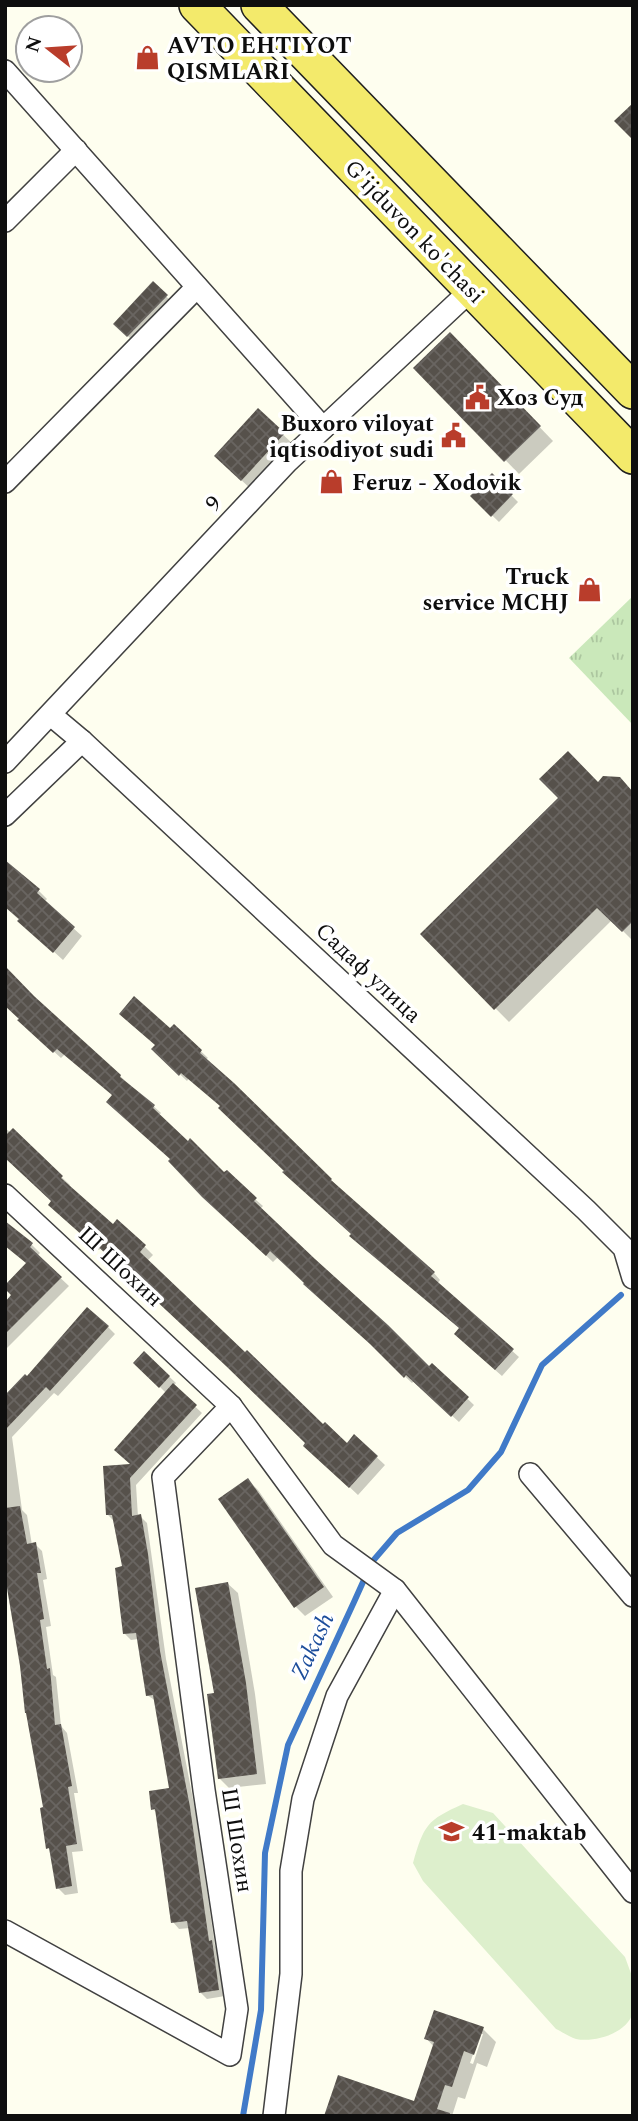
<svg xmlns="http://www.w3.org/2000/svg" width="638" height="2121" viewBox="0 0 638 2121" font-family="Spectral,serif">
	<style>
		.grass { fill: url(#grass-tufts) }
		.pitch { fill: #ddefcc }
		.shadow { fill: #0003; fill-rule: evenodd }
		.lines { fill: none; stroke-linecap: round; stroke-linejoin: round }
		.stream { stroke: #407ac8; stroke-width: 6 }
		.building { fill: url(#building-cross-hatch) }
		.minor-casing { stroke: #414141; stroke-width: 24 }
		.primary-casing { stroke: #1f1f1f; stroke-width: 38 }
		.minor { stroke: #fff; stroke-width: 21 }
		.primary { stroke: #f3ea6b; stroke-width: 35 }
		.labels { text-anchor: middle; stroke-width: 7; stroke-linejoin: round; paint-order: stroke }
		.poi-label { font-size: 23px; font-weight: bold; fill: #0e0e0e; stroke: #fff; text-anchor: start }
		.street-label { font-size: 23px; fill: #0e0e0e; stroke: #fff }
		.water-label { font-size: 24px; font-style: italic; fill: #1c4d9b; stroke: #fff }
	</style>
	<defs>
		<pattern id="grass-tufts" width="24" height="20" patternUnits="userSpaceOnUse" patternTransform="scale(1.75)"><rect width="24" height="20" fill="#cae8ba"/><path d="M3 7l-1-3M5 7V3M7 7l1-3M15 17l-1-3M17 17v-4M19 17l1-3" fill="none" stroke="#acc69f"/></pattern>
		<pattern id="building-cross-hatch" width="8" height="8" patternUnits="userSpaceOnUse" patternTransform="scale(1.75)"><rect width="8" height="8" fill="#56514b"/><path d="M0 0l8 8M0 8l8-8" fill="none" stroke="#696561"/></pattern>
	</defs>
	<rect width="100%" height="100%" fill="#fefeef"/>
	<polygon class="grass" points="633,596 633,725 569,658"/>
	<path class="pitch" d="M463,1804L493,1813L625,1957L633,1979V2012C628,2033 595,2043 576,2039C570,2037 562,2032 556,2029L423,1881L413,1863C424,1825 427,1820 463,1804Z"/>
	<g class="shadow">
		<polygon points="153,284 173,303 134,342 115,324"/>
		<polygon points="450,334 553,441 519,474 416,368"/>
		<polygon points="258,411 294,445 252,490 226,466"/>
		<polygon points="492,476 518,502 499,522 472,496"/>
		<polygon points="598,784 632,793 633,941 612,920 509,1022 422,934"/>
		<polygon points="39,891 47,899 44,902 82,936 63,960 5,907"/>
		<polygon points="174,1026 208,1058 205,1060 337,1186 434,1273 440,1280 437,1284 519,1357 502,1376 462,1341 461,1329 353,1234 222,1107 189,1078 187,1081 153,1049"/>
		<polygon points="27,1027 120,1076 161,1113 158,1116 224,1175 227,1172 256,1200 263,1206 260,1209 430,1368 432,1365 474,1405 459,1422 414,1381 412,1383 278,1257 273,1262 211,1204 114,1095 65,1054 61,1058"/>
		<polygon points="5,1128 11,1133 13,1131 70,1185 68,1187 113,1226 117,1221 145,1247 153,1255 147,1261 323,1426 347,1445 355,1437 385,1465 358,1495 313,1453 307,1443 236,1374 101,1248 99,1250 58,1213 53,1202 5,1158"/>
		<polygon points="5,1245 32,1245 40,1253 37,1256 69,1286 5,1350 5,1304 14,1296 28,1263"/>
		<polygon points="108,1327 115,1334 58,1396 54,1393 12,1437 22,1510 27,1515 32,1545 35,1544 42,1551 47,1579 43,1580 51,1626 46,1627 53,1675 56,1677 61,1726 67,1733 78,1793 74,1793 83,1851 72,1852 78,1893 65,1895 58,1888 52,1851 48,1848 45,1809 5,1562 5,1398 27,1379"/>
		<polygon points="144,1353 176,1383 173,1386 202,1413 136,1485 138,1517 140,1516 147,1523 166,1659 196,1815 215,1946 218,1949 225,1996 207,1999 200,1992 190,1928 179,1929 173,1922 158,1814 153,1809 172,1789 156,1701 147,1695 138,1639 131,1640 125,1634 124,1568 115,1522 108,1515 134,1466 166,1393 136,1363"/>
		<polygon points="248,1480 258,1490 333,1597 305,1616 295,1606"/>
		<polygon points="227,1583 238,1593 255,1694 266,1784 229,1788 219,1778 216,1695"/>
		<path d="M483,2029L496,2042L487,2067L477,2063L465,2099L458,2097L452,2116H325L415,2103L434,2047L426,2038ZM480,2034H483L473,2064L470,2063Z"/>
	</g>
	<g class="lines">
		<polyline class="stream" points="243,2116 261,2010 265,1853 288,1745 354,1602 372,1562 397,1533 468,1490 501,1452 542,1365 621,1295"/>
	</g>
	<g class="building">
		<polygon points="633,103 633,140 614,121"/>
		<polygon points="153,281 168,295 127,337 113,324"/>
		<polygon points="450,332 541,426 504,462 413,368"/>
		<polygon points="258,408 285,433 241,481 214,456"/>
		<polygon points="492,473 513,494 491,517 470,496"/>
		<polygon points="568,751 598,782 603,776 620,777 633,792 633,921 622,932 597,908 494,1010 420,934 558,798 539,779"/>
		<polygon points="5,860 40,889 37,893 75,927 53,953 17,921 19,919 5,907"/>
		<polygon points="5,966 34,996 121,1075 120,1077 155,1105 153,1108 188,1141 190,1138 224,1172 227,1170 257,1198 254,1201 315,1259 388,1325 429,1366 432,1363 469,1397 451,1417 406,1375 404,1378 370,1344 303,1284 304,1283 270,1251 266,1256 202,1197 168,1161 170,1159 106,1102 112,1095 57,1049 53,1053 17,1020 19,1019 5,1006"/>
		<polygon points="134,996 170,1028 174,1024 202,1050 200,1053 234,1083 332,1179 331,1180 435,1272 431,1276 514,1349 495,1370 454,1334 459,1328 349,1236 351,1234 282,1172 284,1171 218,1108 220,1106 181,1073 179,1076 151,1049 155,1045 119,1014"/>
		<polygon points="13,1128 63,1176 61,1178 113,1224 117,1219 146,1245 140,1252 245,1352 247,1350 323,1424 325,1422 347,1443 354,1434 378,1456 349,1488 303,1446 305,1443 226,1366 92,1241 91,1243 48,1205 51,1201 5,1158 5,1136"/>
		<polygon points="5,1221 33,1243 30,1247 62,1277 5,1334 5,1302 11,1295 5,1289 5,1285 26,1263 5,1246"/>
		<polygon points="87,1307 109,1326 50,1391 46,1387 5,1430 5,1395 25,1374 27,1376"/>
		<polygon points="144,1351 170,1376 159,1388 133,1363"/>
		<polygon points="173,1383 197,1405 130,1478 132,1516 141,1514 148,1554 160,1651 190,1807 209,1941 212,1940 219,1990 199,1993 187,1921 171,1923 155,1809 151,1810 149,1791 169,1788 153,1695 146,1696 136,1633 123,1634 115,1568 122,1566 112,1515 106,1515 103,1466 130,1464 114,1450"/>
		<polygon points="248,1478 324,1587 294,1608 218,1499"/>
		<polygon points="20,1506 27,1544 36,1542 41,1573 37,1573 44,1619 40,1620 47,1669 50,1668 55,1725 61,1724 72,1786 68,1787 77,1844 66,1846 72,1886 56,1889 49,1848 46,1849 40,1808 43,1807 26,1713 25,1713 20,1666 5,1576 5,1508"/>
		<polygon points="228,1582 246,1683 257,1774 218,1779 207,1694 214,1693 195,1588"/>
		<polygon points="434,2010 484,2027 474,2055 464,2051 452,2087 445,2085 437,2109 450,2113 449,2116 324,2116 338,2075 414,2101 434,2042 424,2039"/>
	</g>
	<g class="lines">
		<defs>
			<g id="minor">
				<polyline points="5,71 323,428"/>
				<polyline points="5,221 76,150"/>
				<polyline points="5,482 197,287"/>
				<polyline points="51,715 82,741 586,1210 624,1248 633,1278"/>
				<polyline points="5,762 287,462 471,290"/>
				<polyline points="5,815 82,741"/>
				<polyline points="5,1195 231,1406 333,1545 395,1590 633,1892"/>
				<polyline points="530,1474 633,1596"/>
				<polyline points="5,1931 230,2055 237,2009 204,1790 163,1477 231,1406"/>
				<polyline points="274,2116 291,1974 291,1871 303,1799 337,1696 395,1590"/>
			</g>
			<g id="primary">
				<polyline points="197,5 633,456"/>
				<polyline points="259,5 633,391"/>
			</g>
		</defs>
		<use href="#minor" class="minor-casing"/>
		<use href="#primary" class="primary-casing"/>
		<use href="#minor" class="minor"/>
		<use href="#primary" class="primary"/>
	</g>
	<defs>
		<symbol id="shop-bare" viewBox="-9 -9 18 18"><path d="M-5-2.5h2.3a2.7 3.5 0 0 1 5.4 0H5L5.5 6h-11ZM-1.5-2.5h3a1.5 2.3 0 0 0-3 0Z" fill="#b93d2b" stroke="#fff" stroke-width="2.5" paint-order="stroke"/></symbol>
		<symbol id="civic-bare" viewBox="-9 -9 18 18"><path d="M-.6-6.5H3V-4.5H.6V-3L4-1V1h2V6H-6V1h2V-1L-.6-3ZM-1.2 2.5V6h2.4V2.5Z" fill="#b93d2b" stroke="#fff" stroke-width="2.5" paint-order="stroke"/></symbol>
		<symbol id="school-bare" viewBox="-9 -9 18 18"><path d="M0-5L7-2L0 1L-7-2ZM-4 1L0 2.5L4 1V4Q0 6-4 4Z" fill="#b93d2b" stroke="#fff" stroke-width="2.5" paint-order="stroke"/></symbol>
	</defs>
	<g fill-rule="evenodd">
		<use href="#shop-bare" x="130" y="40" width="35" height="35"/>
		<use href="#civic-bare" x="460" y="380" width="35" height="35"/>
		<use href="#civic-bare" x="436" y="418" width="35" height="35"/>
		<use href="#shop-bare" x="314" y="464" width="35" height="35"/>
		<use href="#shop-bare" x="572" y="572" width="35" height="35"/>
		<use href="#school-bare" x="434" y="1814" width="35" height="35"/>
	</g>
	<g class="labels">
		<g class="poi-label">
			<text x="167" y="53">AVTO EHTIYOT<tspan x="167" dy="26">QISMLARI</tspan></text>
			<text x="497" y="405">Хоз Суд</text>
			<text x="434" y="431" text-anchor="end">Buxoro viloyat<tspan x="434" dy="26">iqtisodiyot sudi</tspan></text>
			<text x="352" y="490">Feruz - Xodovik</text>
			<text x="569" y="584" text-anchor="end">Truck<tspan x="569" dy="26">service MCHJ</tspan></text>
			<text x="472" y="1840">41-maktab</text>
		</g>
		<g class="street-label">
			<text transform="translate(415 231) rotate(46)" y="8">G'ijduvon ko'chasi</text>
			<text transform="translate(213 503) rotate(-47)" y="8">9</text>
			<text transform="translate(369 972) rotate(43)" y="8">Садаф улица</text>
			<text transform="translate(121 1266) rotate(43)" y="8">Ш Шохин</text>
			<text transform="translate(238 1840) rotate(81)" y="8">Ш Шохин</text>
		</g>
		<g class="water-label">
			<text transform="translate(312 1646) rotate(-65)" y="8">Zakash</text>
		</g>
	</g>
	<rect width="638" height="2121" fill="none" stroke="#0e0e0e" stroke-width="14"/>
	<g transform="translate(49 49) rotate(287)"><circle r="33" fill="#ffffff" stroke="#9f9f9f" stroke-width="2"/>
	<path d="M0-5L12 26L0 18L-12 26Z" fill="#b93d2b"/>
	<text y="-10" font-size="19" font-weight="bold" text-anchor="middle" fill="#0e0e0e">N</text>
	</g>
</svg>
